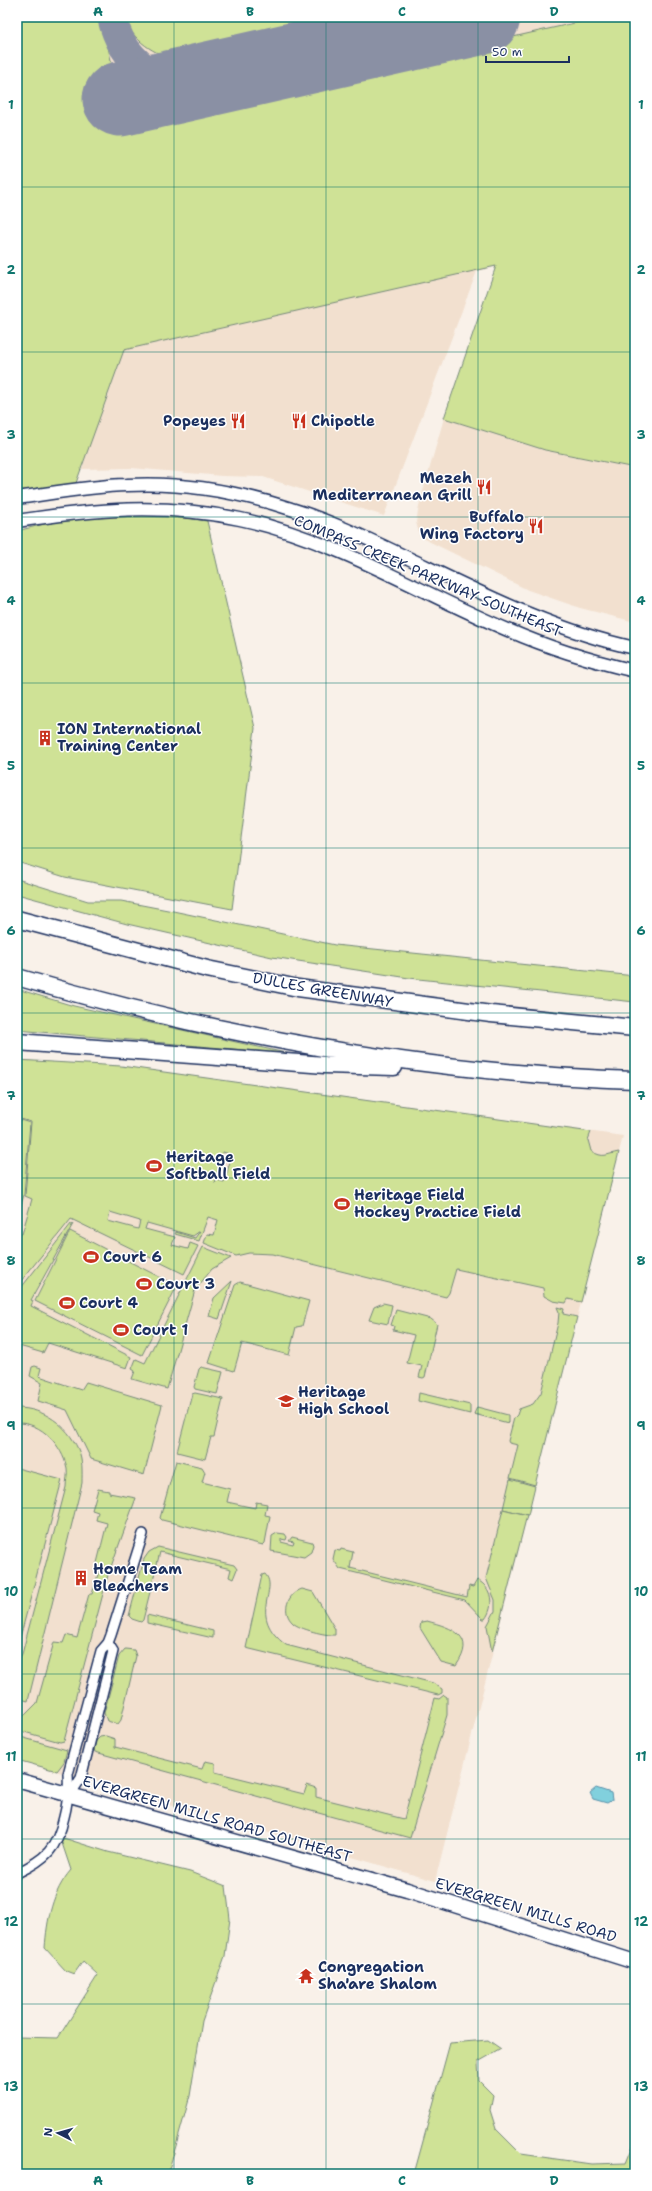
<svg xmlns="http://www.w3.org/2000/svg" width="652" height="2191" viewBox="0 0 652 2191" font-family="'Shantell Sans',sans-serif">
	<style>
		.built { fill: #f2e0cf }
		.green { fill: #cfe296; stroke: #75887a; fill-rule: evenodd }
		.water { fill: #81d0dd; stroke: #5890aa }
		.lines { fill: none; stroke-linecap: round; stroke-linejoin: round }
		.taxiway { stroke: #8a90a4; stroke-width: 30 }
		.runway { stroke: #8a90a4; stroke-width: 75 }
		.street-casing { stroke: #1b2f5e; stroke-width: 12 }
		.secondary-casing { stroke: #1b2f5e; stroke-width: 15 }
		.primary-casing { stroke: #1b2f5e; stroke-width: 17 }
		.highway-casing { stroke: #1b2f5e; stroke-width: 19 }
		.street { stroke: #fff; stroke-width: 9 }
		.secondary { stroke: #fff; stroke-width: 12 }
		.primary { stroke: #fff; stroke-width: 14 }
		.highway { stroke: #fff; stroke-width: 16 }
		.grid { fill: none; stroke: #0f766e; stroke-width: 1; stroke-opacity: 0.55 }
		.labels { text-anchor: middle; stroke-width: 3; stroke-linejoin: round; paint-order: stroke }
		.poi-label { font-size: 15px; font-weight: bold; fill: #1b2f5e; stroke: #fff; text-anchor: start }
		.street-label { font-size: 15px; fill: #1b2f5e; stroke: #fff }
		.neatline { fill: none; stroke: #0f766e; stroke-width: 1.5 }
		.grid-label { font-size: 13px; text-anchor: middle; font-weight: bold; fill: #0f766e }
	</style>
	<rect width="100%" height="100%" fill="#f9f1e9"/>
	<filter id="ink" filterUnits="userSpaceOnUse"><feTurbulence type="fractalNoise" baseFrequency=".025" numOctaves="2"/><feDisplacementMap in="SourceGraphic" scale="8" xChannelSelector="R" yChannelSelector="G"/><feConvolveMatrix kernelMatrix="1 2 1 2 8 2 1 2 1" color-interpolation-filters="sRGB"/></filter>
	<g filter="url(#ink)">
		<g class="built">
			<polygon points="17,17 635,17 635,251 631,236 477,271 384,516 263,477 222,476 132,468 82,469 85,458"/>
			<polygon points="444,418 545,450 635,468 635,622 580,608 528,590 420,537 416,522 420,502"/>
			<polygon points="17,1060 121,1066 623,1136 435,1881 17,1760"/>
		</g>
		<g class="green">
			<polygon points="17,17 101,17 126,125 601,17 635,17 635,235 632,236 635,251 635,468 545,450 444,418 496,266 124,350 76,483 17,492"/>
			<path d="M123,17H375L178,61C153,53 134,42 123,17Z"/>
			<polygon points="131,514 167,515 207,521 255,728 232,909 65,877 17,862 17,531 64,519"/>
			<polygon points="17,879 88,901 121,901 173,911 335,945 635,976 635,1002 409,978 272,957 127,924 17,894"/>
			<polygon points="17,989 74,1006 290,1054 17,1030"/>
			<path d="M17,1060L121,1066L591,1132L588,1140L591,1151C604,1159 606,1154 619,1152L581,1302L568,1299L566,1303L553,1301L544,1296L543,1288L456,1269L449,1293L446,1297L272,1254L249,1253L236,1256L204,1243L207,1234L214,1235L218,1220L208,1217L199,1241L175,1234L176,1232L195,1238L200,1231L193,1236L147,1223L145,1229L175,1237L172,1245L188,1249L190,1243L198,1246L184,1274L71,1219L17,1286V1233L22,1234L32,1199L25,1196L31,1122L17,1118ZM223,1152L232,1155L224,1182L217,1180L215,1183ZM110,1212L140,1221L138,1229L108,1221Z"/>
			<polygon points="17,1119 30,1123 24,1195 17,1219"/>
			<polygon points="71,1224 73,1224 31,1300 33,1301 31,1306 131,1357 127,1368 48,1343 43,1353 19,1346 17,1342 17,1293"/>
			<polygon points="70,1231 177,1286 142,1355 35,1301"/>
			<polygon points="203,1247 231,1258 212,1269 195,1290 167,1389 132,1379 135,1371 132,1369 136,1359 145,1363"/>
			<polygon points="232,1281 219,1319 209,1316 214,1298"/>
			<polygon points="240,1282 309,1301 302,1326 296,1327 289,1355 242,1343 234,1371 209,1363 235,1285"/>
			<polygon points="383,1303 392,1305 388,1324 369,1320 374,1307"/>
			<polygon points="557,1307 564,1309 563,1314 577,1317 535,1485 510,1478 518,1445 509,1443 508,1441 514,1418 517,1415 519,1409 533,1404 541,1393 558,1323 559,1312"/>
			<polygon points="396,1310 431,1319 437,1324 425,1377 423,1378 419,1377 422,1366 407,1363 414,1335 393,1330 394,1326 391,1325"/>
			<polygon points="35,1366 41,1368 39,1376 81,1390 86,1382 162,1405 144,1475 91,1459 67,1410 38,1401 42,1383 30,1376 32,1367"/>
			<polygon points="201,1367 223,1372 217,1394 195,1389 194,1387 199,1369"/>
			<polygon points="195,1393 223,1399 214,1437 211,1437 205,1459 177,1452 192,1394"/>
			<polygon points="419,1393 470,1405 470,1414 418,1401"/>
			<polygon points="477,1407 508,1415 508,1423 474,1414"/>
			<path d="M17,1408C44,1408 67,1425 78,1449C83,1459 82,1472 82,1483L28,1701L17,1698V1662L22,1654L66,1487C66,1481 68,1474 67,1468C62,1446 42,1422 17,1423Z"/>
			<polygon points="176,1461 202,1467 205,1472 202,1482 230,1489 227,1502 255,1508 256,1502 267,1504 265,1515 270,1516 265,1543 263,1545 162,1520 160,1518"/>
			<polygon points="17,1468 62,1480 17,1649"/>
			<polygon points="510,1479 535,1486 528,1515 503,1509"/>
			<polygon points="98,1489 109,1491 109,1493 136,1498 108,1575 64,1741 60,1742 17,1730 17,1718 25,1715 37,1703 54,1642 63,1643 66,1635 77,1638 89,1594 92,1594 100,1568 96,1567 107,1523 96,1520 98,1512 92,1510"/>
			<polygon points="503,1509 527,1515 492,1652 487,1626 495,1611 495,1600 486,1578"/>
			<polygon points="277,1533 285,1534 287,1537 286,1540 281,1539 281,1542 293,1545 294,1542 289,1541 292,1537 312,1542 313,1545 311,1552 304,1557 271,1551 272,1536"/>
			<polygon points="158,1547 234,1565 237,1569 233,1579 229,1577 231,1569 160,1552 143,1620 141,1622 132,1619 129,1616 144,1559 149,1552"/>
			<path d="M341,1549L353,1552L350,1568L467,1597L469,1586L473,1587L477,1580C492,1587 495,1606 485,1619H483L465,1600L340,1569L333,1559L335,1550L340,1551Z"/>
			<path d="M265,1574C280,1590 246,1615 286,1645L433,1683L442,1689V1693L438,1695L246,1648L262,1575Z"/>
			<path d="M302,1589L313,1592L335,1629V1635C327,1636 299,1629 293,1623C281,1612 287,1594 302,1589Z"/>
			<polygon points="147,1615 213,1631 213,1638 147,1623"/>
			<path d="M427,1621C453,1628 477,1636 456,1666L441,1662L420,1628L421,1622Z"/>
			<polygon points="125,1649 134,1650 136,1656 121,1720 118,1724 107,1721 104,1713 119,1656"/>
			<polygon points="444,1695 447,1697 447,1715 410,1838 95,1752 94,1749 96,1741 100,1737 106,1736 115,1739 115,1747 202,1769 205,1761 215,1763 215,1772 304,1794 307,1785 316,1788 316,1797 404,1819 435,1698 439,1699"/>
			<polygon points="17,1736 67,1750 64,1762 57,1771 17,1760"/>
			<path d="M60,1837L108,1852L190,1872L226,1886L230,1919L225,1956L202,2021L190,2096L168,2174H17V2037L58,2038L98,1975L83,1961L74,1974L66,1971L45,1948C47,1920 52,1892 71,1870Z"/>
			<polygon points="488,2040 501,2049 478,2062 479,2081 493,2095 490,2110 496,2129 521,2154 591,2164 626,2163 635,2141 635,2174 414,2174 450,2043"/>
		</g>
		<polygon class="water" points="596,1788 611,1793 612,1800 607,1803 593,1799 590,1793"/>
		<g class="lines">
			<path class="taxiway" d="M112,17C117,39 126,54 144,68"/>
			<polyline class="runway" points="120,99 483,17"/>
			<defs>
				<g id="street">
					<polyline points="70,1795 81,1778 113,1651 108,1643"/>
					<path d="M17,1873C46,1859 57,1849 64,1817C68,1802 69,1790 68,1774L101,1651L108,1643L111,1635L143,1534"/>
				</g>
				<g id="secondary">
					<path d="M17,498C53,493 90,486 127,485C182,482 239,492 291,509C331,521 370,540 408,558C481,593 555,631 635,648"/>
					<path d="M17,521C95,509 162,503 240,519C335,539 420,593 508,630C549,648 592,661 635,671"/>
				</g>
				<polyline id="primary" points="17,1780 407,1890 635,1962"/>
				<g id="highway">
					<polyline points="17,919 207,969 298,988 491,1014 635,1028"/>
					<path d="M17,977C218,1036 426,1073 635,1080"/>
					<polyline points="17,1042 325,1065 394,1067"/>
				</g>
			</defs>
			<use href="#street" class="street-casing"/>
			<use href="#secondary" class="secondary-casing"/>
			<use href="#primary" class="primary-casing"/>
			<use href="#highway" class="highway-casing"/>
			<use href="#street" class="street"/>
			<use href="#secondary" class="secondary"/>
			<use href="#primary" class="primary"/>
			<use href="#highway" class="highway"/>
		</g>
	</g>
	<path class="grid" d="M174,17V2174M326,17V2174M478,17V2174M17,187H635M17,352H635M17,517H635M17,683H635M17,848H635M17,1013H635M17,1178H635M17,1343H635M17,1508H635M17,1674H635M17,1839H635M17,2004H635"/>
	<defs>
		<symbol id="restaurant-bare" viewBox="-9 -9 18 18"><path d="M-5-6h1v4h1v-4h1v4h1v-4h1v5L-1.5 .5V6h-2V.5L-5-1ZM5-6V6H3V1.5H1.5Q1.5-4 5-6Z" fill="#c8321e" stroke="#fff" stroke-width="2.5" paint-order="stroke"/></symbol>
		<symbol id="building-bare" viewBox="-9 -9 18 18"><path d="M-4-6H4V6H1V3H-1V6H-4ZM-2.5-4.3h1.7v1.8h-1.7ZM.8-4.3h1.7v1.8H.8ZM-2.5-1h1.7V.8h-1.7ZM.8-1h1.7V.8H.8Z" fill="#c8321e" stroke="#fff" stroke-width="2.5" paint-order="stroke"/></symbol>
		<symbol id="stadium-bare" viewBox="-9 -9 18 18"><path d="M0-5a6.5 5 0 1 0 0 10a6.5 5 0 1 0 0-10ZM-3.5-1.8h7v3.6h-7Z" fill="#c8321e" stroke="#fff" stroke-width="2.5" paint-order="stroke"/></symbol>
		<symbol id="school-bare" viewBox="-9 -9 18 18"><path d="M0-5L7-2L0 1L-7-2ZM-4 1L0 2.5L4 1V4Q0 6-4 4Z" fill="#c8321e" stroke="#fff" stroke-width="2.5" paint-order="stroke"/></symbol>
		<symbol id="temple-bare" viewBox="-9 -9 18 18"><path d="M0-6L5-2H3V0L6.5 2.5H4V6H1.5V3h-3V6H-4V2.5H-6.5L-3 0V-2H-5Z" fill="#c8321e" stroke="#fff" stroke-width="2.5" paint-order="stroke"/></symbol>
	</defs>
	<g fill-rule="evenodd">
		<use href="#restaurant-bare" x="227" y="410" width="22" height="22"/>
		<use href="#restaurant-bare" x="288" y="410" width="22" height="22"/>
		<use href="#restaurant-bare" x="473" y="476" width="22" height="22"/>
		<use href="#restaurant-bare" x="525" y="515" width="22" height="22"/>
		<use href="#building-bare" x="34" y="727" width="22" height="22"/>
		<use href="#stadium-bare" x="143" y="1155" width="22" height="22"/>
		<use href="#stadium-bare" x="331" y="1193" width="22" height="22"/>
		<use href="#stadium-bare" x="80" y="1246" width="22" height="22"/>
		<use href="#stadium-bare" x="133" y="1273" width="22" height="22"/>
		<use href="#stadium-bare" x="56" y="1292" width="22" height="22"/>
		<use href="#stadium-bare" x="110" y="1319" width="22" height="22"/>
		<use href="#school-bare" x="275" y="1390" width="22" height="22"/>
		<use href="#building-bare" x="70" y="1567" width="22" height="22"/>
		<use href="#temple-bare" x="295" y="1965" width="22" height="22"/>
	</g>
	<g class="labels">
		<g class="poi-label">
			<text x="226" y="426" text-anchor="end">Popeyes</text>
			<text x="311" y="426">Chipotle</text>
			<text x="472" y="483" text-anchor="end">Mezeh<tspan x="472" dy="17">Mediterranean Grill</tspan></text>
			<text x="524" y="522" text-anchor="end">Buffalo<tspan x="524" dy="17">Wing Factory</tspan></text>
			<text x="57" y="734">ION International<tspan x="57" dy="17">Training Center</tspan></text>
			<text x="166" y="1162">Heritage<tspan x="166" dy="17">Softball Field</tspan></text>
			<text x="354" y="1200">Heritage Field<tspan x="354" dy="17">Hockey Practice Field</tspan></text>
			<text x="103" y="1262">Court 6</text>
			<text x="156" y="1289">Court 3</text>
			<text x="79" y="1308">Court 4</text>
			<text x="133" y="1335">Court 1</text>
			<text x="298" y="1397">Heritage<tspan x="298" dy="17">High School</tspan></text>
			<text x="93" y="1574">Home Team<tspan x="93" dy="17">Bleachers</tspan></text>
			<text x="318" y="1972">Congregation<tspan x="318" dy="17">Sha'are Shalom</tspan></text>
		</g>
		<g class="street-label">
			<text transform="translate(428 576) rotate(23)" y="5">COMPASS CREEK PARKWAY SOUTHEAST</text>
			<text transform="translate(323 990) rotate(10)" y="5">DULLES GREENWAY</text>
			<text transform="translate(217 1819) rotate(16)" y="5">EVERGREEN MILLS ROAD SOUTHEAST</text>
			<text transform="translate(526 1910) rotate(17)" y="5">EVERGREEN MILLS ROAD</text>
		</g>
	</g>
	<rect width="652" height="2191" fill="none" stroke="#fff" stroke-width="44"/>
	<g transform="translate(58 2133) rotate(276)" stroke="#ffffff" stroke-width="3" paint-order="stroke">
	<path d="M0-3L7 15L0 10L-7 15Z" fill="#1b2f5e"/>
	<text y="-6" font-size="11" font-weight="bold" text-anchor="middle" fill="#1b2f5e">N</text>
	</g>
	<path d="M486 56v6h83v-6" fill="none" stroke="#1b2f5e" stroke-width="2"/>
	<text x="492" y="56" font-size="12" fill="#1b2f5e" stroke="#ffffff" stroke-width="3" paint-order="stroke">50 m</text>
	<rect x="22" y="22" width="608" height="2147" class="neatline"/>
	<g class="grid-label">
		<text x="98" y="16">A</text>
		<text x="250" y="16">B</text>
		<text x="402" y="16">C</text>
		<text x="554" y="16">D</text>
		<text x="11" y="109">1</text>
		<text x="641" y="109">1</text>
		<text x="11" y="274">2</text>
		<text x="641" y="274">2</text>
		<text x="11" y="439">3</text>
		<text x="641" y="439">3</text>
		<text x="11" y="605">4</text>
		<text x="641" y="605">4</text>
		<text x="11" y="770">5</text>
		<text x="641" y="770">5</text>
		<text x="11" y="935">6</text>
		<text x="641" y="935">6</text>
		<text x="11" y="1100">7</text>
		<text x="641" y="1100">7</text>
		<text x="11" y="1265">8</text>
		<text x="641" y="1265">8</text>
		<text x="11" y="1430">9</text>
		<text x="641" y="1430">9</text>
		<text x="11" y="1596">10</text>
		<text x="641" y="1596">10</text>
		<text x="11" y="1761">11</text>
		<text x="641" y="1761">11</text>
		<text x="11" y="1926">12</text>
		<text x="641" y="1926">12</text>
		<text x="11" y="2091">13</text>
		<text x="641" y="2091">13</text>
		<text x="98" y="2185">A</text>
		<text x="250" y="2185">B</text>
		<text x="402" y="2185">C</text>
		<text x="554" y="2185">D</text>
	</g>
</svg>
